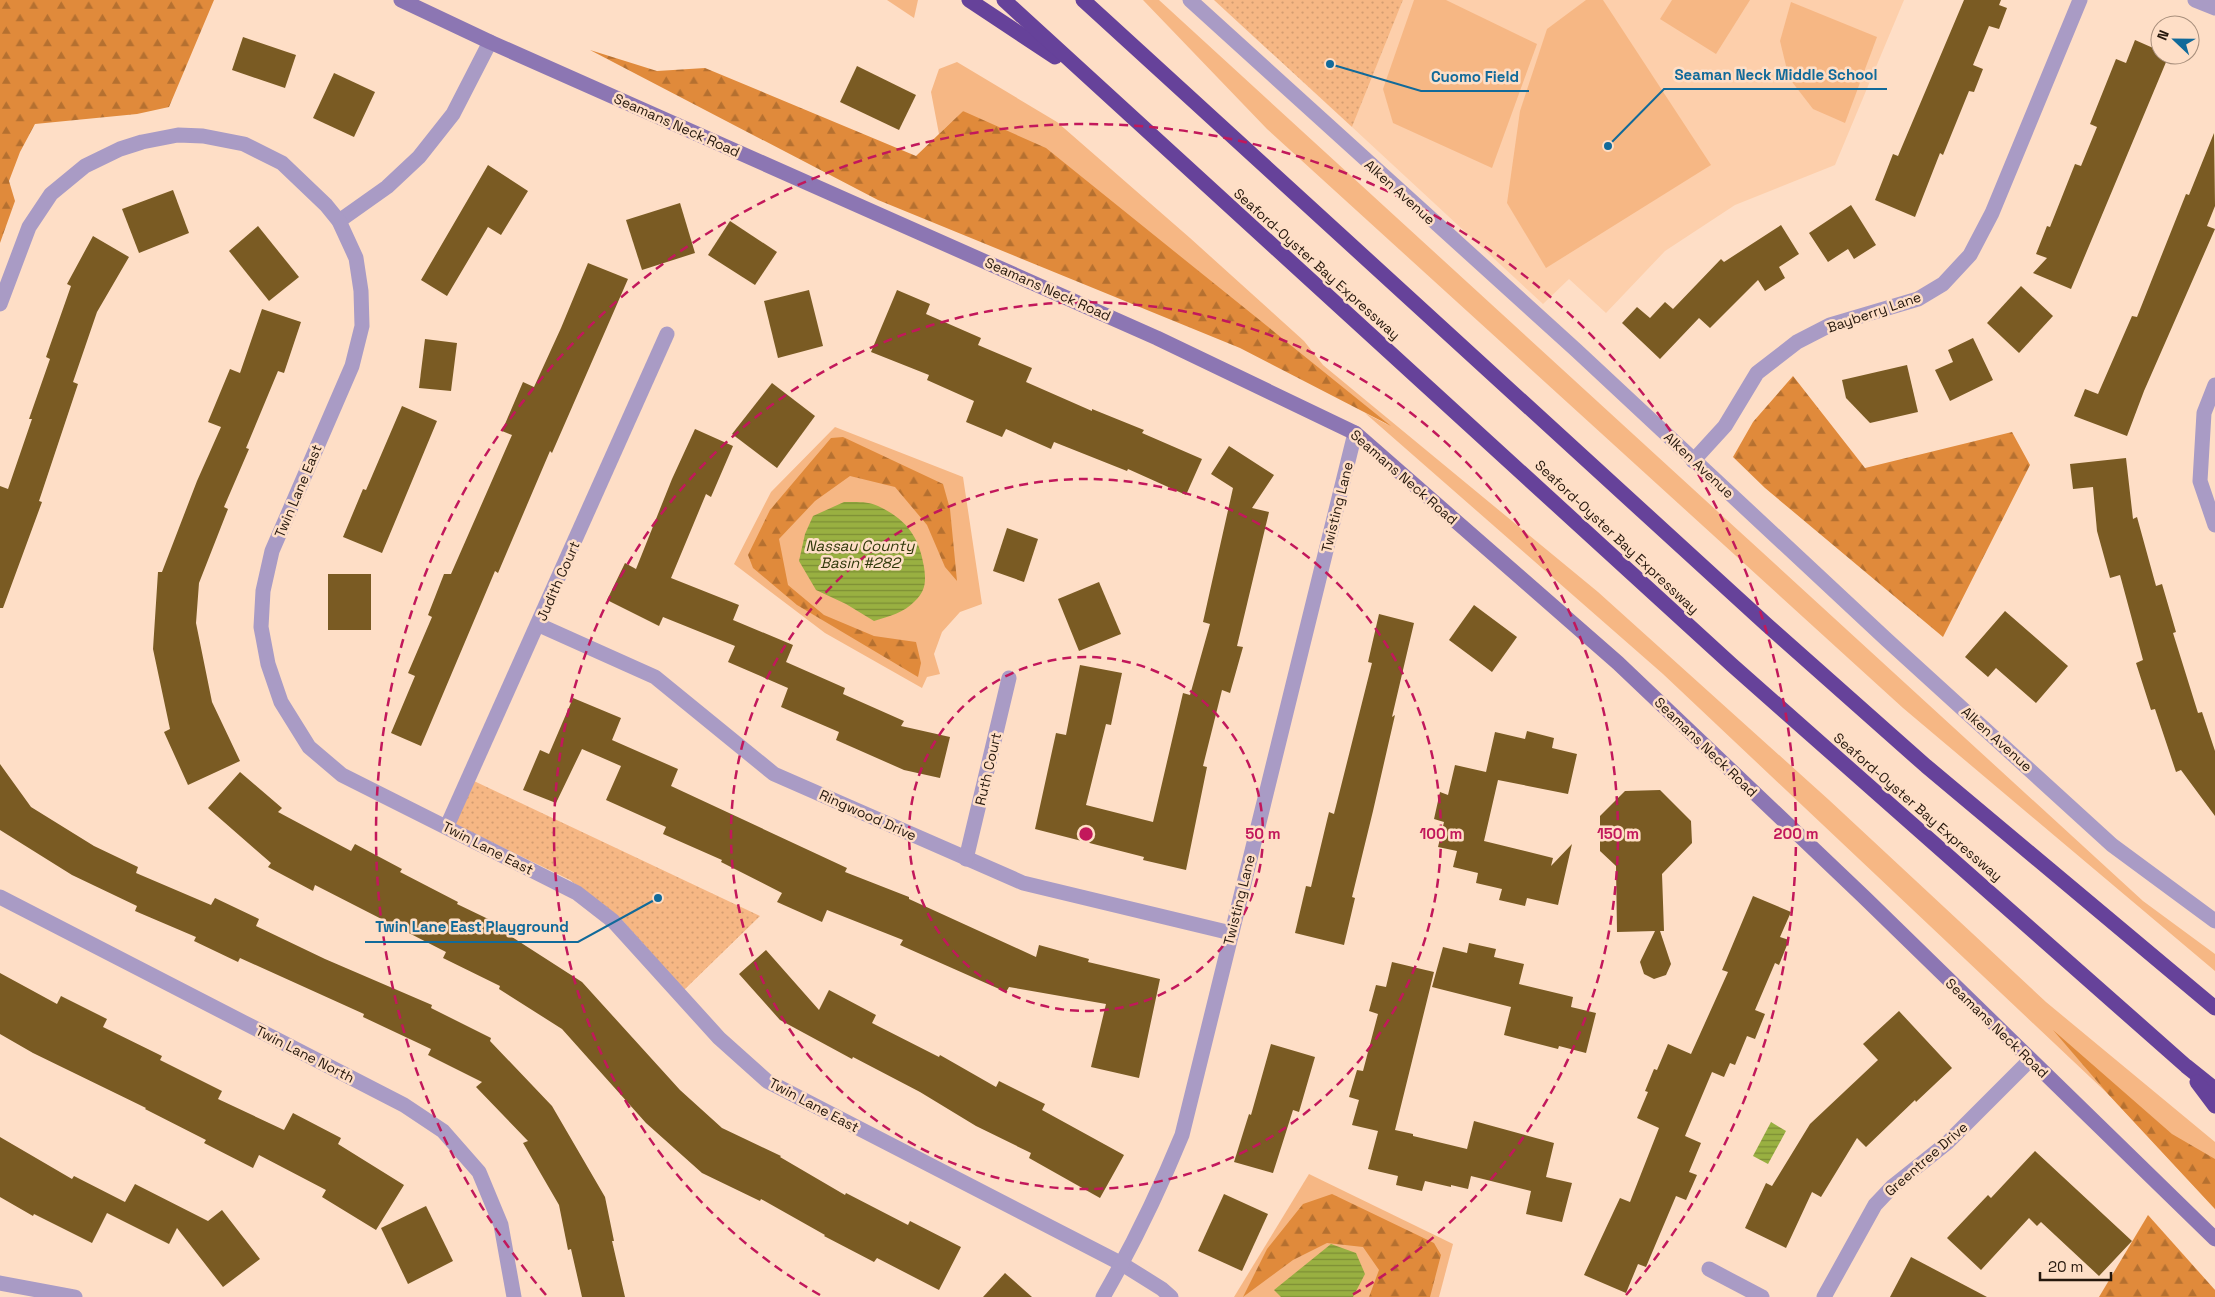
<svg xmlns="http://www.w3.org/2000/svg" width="2215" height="1297" viewBox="0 0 2215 1297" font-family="'Space Grotesk',sans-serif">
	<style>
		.built { fill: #fdcfab }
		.grass { fill: #f6b784 }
		.forest { fill: url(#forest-firs) }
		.park { fill: url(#park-dots) }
		.water { fill: url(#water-rules) }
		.building { fill: #7a5b23 }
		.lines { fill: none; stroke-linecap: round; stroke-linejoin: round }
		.minor { stroke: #a99bc5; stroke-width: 15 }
		.secondary { stroke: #8c76b3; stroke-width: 15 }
		.motorway { stroke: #66429a; stroke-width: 15 }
		.ring { fill: none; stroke: #c2185b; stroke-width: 2.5; stroke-dasharray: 9 6 }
		.labels { text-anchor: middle; stroke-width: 5; stroke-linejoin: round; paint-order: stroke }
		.street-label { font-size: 14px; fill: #26180d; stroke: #fedec6 }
		.water-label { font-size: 15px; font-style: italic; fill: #30390a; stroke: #fedec6 }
		.centre { fill: #c2185b; stroke: #fedec6; stroke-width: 2.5 }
		.ring-label { font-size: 15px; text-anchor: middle; font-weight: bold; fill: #c2185b; stroke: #fedec6; stroke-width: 5; stroke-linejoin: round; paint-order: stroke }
		.leader { fill: none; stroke: #116a9a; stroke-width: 2 }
		.callout-dot { fill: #116a9a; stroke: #fedec6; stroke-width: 2 }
		.callout-label { font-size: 15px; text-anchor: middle; font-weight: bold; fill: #116a9a; stroke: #fedec6; stroke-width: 5; stroke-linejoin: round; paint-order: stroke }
	</style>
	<defs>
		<pattern id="forest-firs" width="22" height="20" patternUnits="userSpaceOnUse" patternTransform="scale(1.25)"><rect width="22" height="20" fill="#e08a3b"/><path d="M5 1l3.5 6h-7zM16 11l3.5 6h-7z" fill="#b57030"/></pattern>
		<pattern id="park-dots" width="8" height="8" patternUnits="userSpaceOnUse" patternTransform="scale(1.25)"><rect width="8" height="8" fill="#f6b784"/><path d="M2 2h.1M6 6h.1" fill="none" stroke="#d39d71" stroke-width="1.8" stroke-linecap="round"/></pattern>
		<pattern id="water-rules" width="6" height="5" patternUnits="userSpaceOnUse" patternTransform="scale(1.25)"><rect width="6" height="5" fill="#99b041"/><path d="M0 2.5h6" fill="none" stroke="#7d8e35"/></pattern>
	</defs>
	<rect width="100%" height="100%" fill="#fedec6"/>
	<polygon class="built" points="1403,0 1904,0 1835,165 1735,205 1665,251 1606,313 1569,279 1543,304 1352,127"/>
	<g class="grass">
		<polygon points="887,0 918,0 914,18"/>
		<polygon points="1143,0 1159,0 2143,901 2215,954 2215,971 1903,708 1267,129"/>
		<polygon points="1414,0 1446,0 1537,44 1492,168 1393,123 1383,89"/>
		<polygon points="1586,0 1603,0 1711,165 1546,268 1507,203 1520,111 1547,29"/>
		<polygon points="1672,0 1750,0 1716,54 1660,19"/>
		<polygon points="1791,2 1877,37 1845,123 1813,109 1789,78 1780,41"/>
		<polygon points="957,62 1057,122 1190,238 1304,341 1323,365 1598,592 1829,800 2046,1002 2215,1142 2215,1209 2108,1094 1663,674 1365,413 1388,425 963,111 939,134 931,92 939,69"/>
		<polygon points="835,427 963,477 982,604 960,612 942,632 934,654 940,674 927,677 922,688 825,633 734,564 771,492"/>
		<polygon points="1309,1174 1453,1244 1439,1297 1234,1297"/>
	</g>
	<g class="forest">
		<polygon points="0,0 214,0 169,107 137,114 35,124 20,152 9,181 15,201 0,243"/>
		<polygon points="590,50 657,71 705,68 916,156 963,111 1046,148 1391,426 1240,348 878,200"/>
		<polygon points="1793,376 1865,468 2012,432 2030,465 1943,637 1765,488 1733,457 1753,422"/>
		<polygon points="843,437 943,484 950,509 957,581 945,567 927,525 895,487 850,476 815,501 779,539 788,585 824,615 874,636 916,642 921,663 918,677 797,605 753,568 748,555 770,510 831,438"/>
		<polygon points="2053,1030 2172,1134 2215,1159 2215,1209 2108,1094"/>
		<polygon points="1332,1194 1434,1243 1441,1255 1430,1297 1369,1297 1379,1270 1363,1247 1327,1243 1293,1260 1243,1297 1267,1249 1303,1204"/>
		<polygon points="2148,1215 2215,1290 2215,1297 2099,1297"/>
	</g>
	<g class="park">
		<polygon points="1214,0 1403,0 1352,127"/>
		<polygon points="474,781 760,916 684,990 622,920 570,880 454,824"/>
	</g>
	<g class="water">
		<path d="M844,502C854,502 869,501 878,506C906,519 919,536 924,567C926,581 926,590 915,601C904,613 889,616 874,621L846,604L816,590L799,561L805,534L813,516Z"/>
		<polygon points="1771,1122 1786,1131 1768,1164 1753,1156"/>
		<polygon points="1331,1244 1356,1253 1365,1274 1353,1297 1281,1297 1274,1290"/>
	</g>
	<g class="building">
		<polygon points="1964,0 2001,0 1999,5 2007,8 1999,29 1989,26 1973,65 1983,69 1974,92 1969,91 1943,155 1940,153 1915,217 1875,200 1893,154 1898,156"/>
		<polygon points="243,37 296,55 285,88 232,70"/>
		<polygon points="2135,40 2160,51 2160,55 2169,55 2071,289 2033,273 2047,258 2036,254 2047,226 2050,227 2075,164 2081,166 2097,127 2090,124 2116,59 2126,63"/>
		<polygon points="857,66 916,95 899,130 840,102"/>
		<polygon points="334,73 375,92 354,137 313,118"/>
		<polygon points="2214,133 2215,206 2207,226 2215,229 2144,391 2127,436 2074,416 2085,389 2098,394 2132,316 2137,317 2186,194 2189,195"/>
		<polygon points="488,165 528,191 501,235 488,227 447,296 421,280"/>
		<polygon points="173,190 189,233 139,253 122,209"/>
		<polygon points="680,203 695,253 642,270 626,220"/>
		<polygon points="1851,205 1876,245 1854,259 1848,249 1828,262 1809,233"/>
		<polygon points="730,221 777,252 755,285 708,255"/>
		<polygon points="1781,225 1799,254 1779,267 1785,278 1765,291 1758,280 1710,328 1699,318 1660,359 1622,323 1637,307 1650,318 1665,302 1673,309 1721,259 1724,262"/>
		<polygon points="258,226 299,277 269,301 229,251"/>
		<polygon points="93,236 129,257 97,312 73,382 78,384 39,501 42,502 3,608 0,608 0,486 8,489 32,419 29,419 50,359 46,357 71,286 67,284"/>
		<polygon points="588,263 628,279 552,453 550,451 498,573 495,571 421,746 391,733 415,676 408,673 432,617 428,615 444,574 451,574 512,435 502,431 523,382 534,387 561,328"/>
		<polygon points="2021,286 2053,316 2019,353 1987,323"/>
		<polygon points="809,290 823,346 778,358 764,301"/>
		<polygon points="897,290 930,304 926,314 981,338 978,345 1032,368 1026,382 1092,411 1092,409 1144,430 1142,433 1202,459 1186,495 1128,469 1127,471 1054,442 1051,449 1006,429 1002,437 966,422 974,401 927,380 929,375 871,352"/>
		<polygon points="262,309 301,322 284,373 278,371 246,448 249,449 224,507 228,509 199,583 196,623 212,702 240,761 188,785 164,732 170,729 153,649 158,572 162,572 197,481 221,427 208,422 230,369 240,373"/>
		<polygon points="1973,338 1993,380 1950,401 1935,370 1953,362 1948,350"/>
		<polygon points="425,339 457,343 451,391 419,388"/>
		<polygon points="1907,365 1918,412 1870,423 1846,398 1842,380"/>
		<polygon points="772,383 815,416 777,468 732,434"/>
		<polygon points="402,406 437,421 382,553 343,537 363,489 366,490"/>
		<polygon points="695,429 733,446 711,497 706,494 671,578 739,605 733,620 793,645 786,662 845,688 843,694 904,721 901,726 950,737 940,778 904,770 836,740 839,732 781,707 788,688 728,662 735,646 663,617 659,626 607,600 625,563 636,569 672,479"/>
		<polygon points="1229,446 1274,475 1252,508 1269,512 1237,646 1243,647 1230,693 1222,690 1203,766 1207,767 1186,870 1143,860 1144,857 1035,829 1056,733 1066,735 1080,665 1122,673 1111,725 1106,724 1086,805 1153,822 1183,693 1190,695 1210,624 1203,622 1233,488 1211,474"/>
		<polygon points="2126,458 2133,519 2137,517 2156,586 2162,584 2176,632 2173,633 2198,713 2202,712 2215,751 2215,816 2181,770 2176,772 2155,709 2151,710 2136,663 2143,660 2120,575 2110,578 2097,531 2093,487 2073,489 2070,464"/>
		<polygon points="1007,528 1038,539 1024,582 993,571"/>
		<rect x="328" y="574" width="43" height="56"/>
		<polygon points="1099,582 1121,634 1079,651 1058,599"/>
		<polygon points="1474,605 1517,637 1492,672 1449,640"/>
		<polygon points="2005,611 2068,666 2036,703 1996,668 1988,677 1965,657"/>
		<polygon points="1379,614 1414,623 1392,717 1395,715 1373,811 1352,897 1355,898 1344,945 1295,933 1306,886 1311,887 1329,812 1334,814 1372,663 1368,662"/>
		<polygon points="573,698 621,718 612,740 678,769 671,786 847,868 845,872 909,897 909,899 1036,957 1039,945 1089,959 1088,962 1160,979 1139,1078 1091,1067 1106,1004 1009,987 1006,992 900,945 903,940 827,910 822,922 777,902 782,893 721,862 722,860 663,834 666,827 606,800 621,766 582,749 556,803 523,790 540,750 549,754"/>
		<polygon points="1527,731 1554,738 1552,748 1577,754 1568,794 1498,780 1484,841 1553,858 1551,866 1572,844 1558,905 1527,898 1525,906 1499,900 1502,889 1476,883 1478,873 1453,867 1457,851 1438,847 1444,822 1434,819 1440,792 1448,795 1455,765 1486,772 1495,732 1525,739"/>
		<polygon points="0,764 31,807 94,846 138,867 136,873 211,905 215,898 259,919 256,926 325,959 432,1005 431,1008 491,1038 490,1041 552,1106 605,1197 614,1241 612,1241 625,1297 582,1297 571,1249 568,1250 559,1205 523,1143 528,1141 476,1087 482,1082 428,1055 431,1049 363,1017 364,1014 240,958 238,962 194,941 196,937 135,911 137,906 72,875 0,830"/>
		<polygon points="240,772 282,808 278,812 351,851 355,844 402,869 400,872 458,902 457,904 515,932 512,937 582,982 680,1090 722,1128 781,1156 780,1157 845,1195 846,1193 908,1225 910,1221 961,1247 939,1290 877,1258 874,1262 824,1236 825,1235 761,1199 760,1201 702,1173 646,1123 562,1029 499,989 500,986 443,958 446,952 315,885 313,891 268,867 271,863 208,808"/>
		<polygon points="1660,790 1691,821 1692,843 1662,874 1664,931 1660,931 1671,964 1666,975 1654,979 1644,974 1640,962 1655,931 1617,932 1616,866 1600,851 1600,816 1625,791"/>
		<polygon points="1753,896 1791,912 1780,937 1789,940 1779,965 1775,963 1755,1010 1765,1014 1755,1039 1747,1036 1735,1065 1730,1063 1724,1077 1712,1072 1685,1136 1701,1143 1689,1172 1697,1175 1686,1200 1676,1196 1646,1267 1638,1264 1626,1293 1584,1275 1620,1198 1630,1202 1659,1128 1637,1118 1648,1092 1645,1091 1654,1069 1657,1070 1668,1044 1691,1054 1728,972 1722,970"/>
		<polygon points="1469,943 1496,949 1494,957 1524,964 1519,984 1573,997 1571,1007 1596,1013 1586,1053 1559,1046 1558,1049 1504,1035 1511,1007 1432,987 1443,947 1467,953"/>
		<polygon points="766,950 819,1010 829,990 876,1015 872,1023 939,1057 940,1055 996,1087 999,1081 1045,1104 1042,1110 1124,1155 1100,1198 1029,1158 1031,1153 976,1126 920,1092 853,1057 852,1059 780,1020 739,974"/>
		<polygon points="1392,962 1434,972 1395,1130 1413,1134 1413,1136 1467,1149 1474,1121 1554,1143 1546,1177 1572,1183 1562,1222 1526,1214 1531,1191 1471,1176 1468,1189 1451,1185 1451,1187 1425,1181 1422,1191 1396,1185 1398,1176 1368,1169 1378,1131 1352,1125 1359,1100 1349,1097 1357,1070 1363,1071 1378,1014 1369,1011 1376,985 1386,987"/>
		<polygon points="0,973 57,1004 61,996 107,1019 103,1027 162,1056 160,1060 222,1091 218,1099 284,1130 293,1113 341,1138 338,1144 404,1185 376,1230 322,1197 326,1190 259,1155 253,1168 204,1143 206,1140 145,1109 146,1108 33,1053 0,1034"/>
		<polygon points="1899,1011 1952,1068 1916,1102 1915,1100 1866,1147 1857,1138 1821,1197 1812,1192 1786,1248 1745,1228 1766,1183 1772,1186 1810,1124 1878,1060 1863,1044"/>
		<polygon points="1271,1044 1315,1057 1299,1112 1293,1110 1273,1173 1234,1162 1249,1114 1251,1115"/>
		<polygon points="0,1137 72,1179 74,1176 125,1202 135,1184 208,1221 222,1210 260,1259 223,1287 177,1228 169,1244 107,1213 92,1243 34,1214 33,1216 0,1197"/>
		<polygon points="2035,1151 2132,1241 2099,1276 2041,1222 2037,1226 2029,1218 1981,1270 1947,1238 1988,1195 1991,1198"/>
		<polygon points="1224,1194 1268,1214 1242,1271 1198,1251"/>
		<polygon points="426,1206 453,1261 408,1284 381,1228"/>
		<polygon points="1911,1257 1987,1297 1890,1297"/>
		<polygon points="1005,1273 1032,1297 983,1297"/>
	</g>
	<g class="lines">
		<g class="minor">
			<polyline points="1190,0 1576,350 1887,640 2112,845 2215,921"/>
			<polyline points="2195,0 2215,8"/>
			<polyline points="339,221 387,187 419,157 453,114 490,42"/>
			<polyline points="0,304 29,227 51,194 85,166 120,149 142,142 178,135 203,136 244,144 282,163 326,205 339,221 356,258 361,291 362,326 352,366 272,551 263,591 261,627 268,664 281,702 309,747 342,775 577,893 613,921 719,1038 767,1081 1122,1264 1162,1289 1171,1297"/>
			<polyline points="2215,385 2204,413 2200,481 2215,525"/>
			<polyline points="1693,461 1725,426 1757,373 1797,342 1830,325 1918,299 1943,284 1970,255 1992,213 2080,0"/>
			<polyline points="539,625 655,677 774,774 1023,883 1231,933"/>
			<polyline points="447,826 667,334"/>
			<polyline points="966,859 1009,678"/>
			<polyline points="0,897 404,1105 443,1131 479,1172 501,1225 514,1297"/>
			<polyline points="1709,1269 1762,1297"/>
			<polyline points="0,1283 75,1297"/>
			<path d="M1103,1297C1133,1245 1159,1191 1182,1135L1355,433"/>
			<polyline points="1824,1297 1875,1205 1893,1186 1947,1143 2030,1060"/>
		</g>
		<polyline class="secondary" points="401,0 490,42 1157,338 1355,433 1618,663 1864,897 2215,1239"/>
		<g class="motorway">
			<polyline points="969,0 1055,57"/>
			<polyline points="1004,0 1732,665 2186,1066 2215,1089"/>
			<polyline points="1083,0 1767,625 1926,766 2215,1008"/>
			<polyline points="2197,1082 2215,1106"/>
		</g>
	</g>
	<g class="ring">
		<circle cx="1086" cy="834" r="177"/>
		<circle cx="1086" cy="834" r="355"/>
		<path d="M820 1295A532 532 0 1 1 1352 1295"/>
		<path d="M546 1295A710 710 0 1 1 1626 1295"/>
	</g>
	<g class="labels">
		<g class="street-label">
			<text transform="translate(677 125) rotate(24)" y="5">Seamans Neck Road</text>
			<text transform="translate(1400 192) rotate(42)" y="5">Alken Avenue</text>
			<text transform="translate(1317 264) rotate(42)" y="5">Seaford-Oyster Bay Expressway</text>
			<text transform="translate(1048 289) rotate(24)" y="5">Seamans Neck Road</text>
			<text transform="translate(1874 312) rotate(-19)" y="5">Bayberry Lane</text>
			<text transform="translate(1699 465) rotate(43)" y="5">Alken Avenue</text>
			<text transform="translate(1404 477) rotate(41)" y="5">Seamans Neck Road</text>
			<text transform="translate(298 491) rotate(-67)" y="5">Twin Lane East</text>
			<text transform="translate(1337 507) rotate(-76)" y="5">Twisting Lane</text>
			<text transform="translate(1617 537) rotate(43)" y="5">Seaford-Oyster Bay Expressway</text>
			<text transform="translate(558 581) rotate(-66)" y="5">Judith Court</text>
			<text transform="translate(1997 739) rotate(42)" y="5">Alken Avenue</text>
			<text transform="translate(1706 747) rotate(44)" y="5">Seamans Neck Road</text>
			<text transform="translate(988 769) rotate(-77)" y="5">Ruth Court</text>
			<text transform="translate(1918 807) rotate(41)" y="5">Seaford-Oyster Bay Expressway</text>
			<text transform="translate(868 815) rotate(24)" y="5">Ringwood Drive</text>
			<text transform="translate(488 848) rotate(27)" y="5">Twin Lane East</text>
			<text transform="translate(1239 900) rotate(-76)" y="5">Twisting Lane</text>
			<text transform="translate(1997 1028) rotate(44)" y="5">Seamans Neck Road</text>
			<text transform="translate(305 1054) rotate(27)" y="5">Twin Lane North</text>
			<text transform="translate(814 1105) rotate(28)" y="5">Twin Lane East</text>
			<text transform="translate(1926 1159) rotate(-41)" y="5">Greentree Drive</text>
		</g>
		<g class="water-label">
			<text x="860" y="551">Nassau County<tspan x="860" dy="17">Basin #282</tspan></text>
		</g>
	</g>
	<circle cx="1086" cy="834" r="8" class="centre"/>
	<g class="ring-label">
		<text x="1263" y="839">50 m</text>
		<text x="1441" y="839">100 m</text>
		<text x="1618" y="839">150 m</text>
		<text x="1796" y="839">200 m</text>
	</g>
	<path class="leader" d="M1608 146L1664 89H1887M1330 64L1421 91H1529M658 898L578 942H365"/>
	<g class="callout-dot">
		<circle cx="1608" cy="146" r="5"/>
		<circle cx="1330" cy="64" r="5"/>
		<circle cx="658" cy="898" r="5"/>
	</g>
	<g class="callout-label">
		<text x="1776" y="80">Seaman Neck Middle School</text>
		<text x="1475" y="82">Cuomo Field</text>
		<text x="472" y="932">Twin Lane East Playground</text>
	</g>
	<g transform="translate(2175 40) rotate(292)"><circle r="24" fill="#fedec6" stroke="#a88f7c"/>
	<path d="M0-4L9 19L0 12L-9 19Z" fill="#116a9a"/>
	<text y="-8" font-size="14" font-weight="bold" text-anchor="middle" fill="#26180d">N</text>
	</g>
	<path d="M2040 1272v8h71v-8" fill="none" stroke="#26180d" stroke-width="2.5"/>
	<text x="2048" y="1272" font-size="15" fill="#26180d" stroke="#fedec6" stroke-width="4" paint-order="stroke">20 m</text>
</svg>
